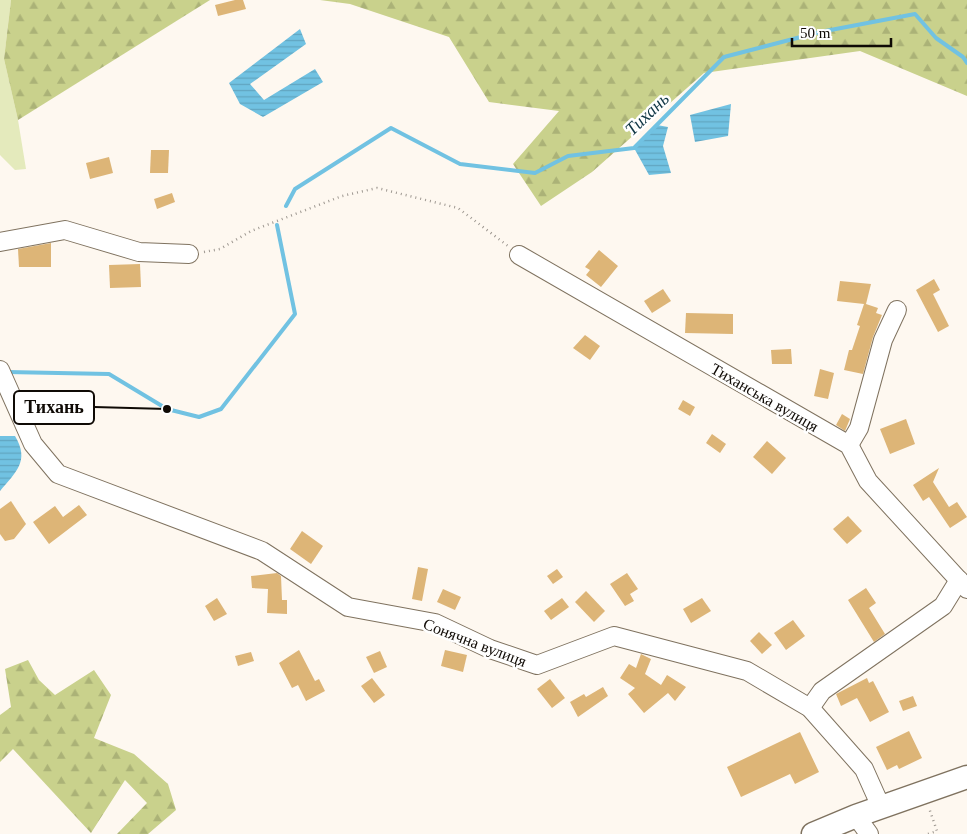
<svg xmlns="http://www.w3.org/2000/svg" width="967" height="834" viewBox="0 0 967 834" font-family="Georgia,serif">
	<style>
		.green { fill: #e4eabc }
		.forest { fill: url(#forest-firs) }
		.water { fill: url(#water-rules) }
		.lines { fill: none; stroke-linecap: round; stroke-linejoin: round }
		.stream { stroke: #71c2e2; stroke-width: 4 }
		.building { fill: #ddb577 }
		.minor-casing { stroke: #7f725f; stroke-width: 20 }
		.major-casing { stroke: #7f725f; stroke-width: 25 }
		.path { stroke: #9e9891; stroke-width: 2.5; stroke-dasharray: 1 4; stroke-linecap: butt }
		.minor { stroke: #fff; stroke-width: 18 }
		.major { stroke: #fff; stroke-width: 22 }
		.labels { text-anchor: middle; stroke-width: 5; stroke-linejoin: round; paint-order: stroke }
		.street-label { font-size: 16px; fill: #0f0a05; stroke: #fff }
		.water-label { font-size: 18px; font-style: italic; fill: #113745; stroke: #fff }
		.leader { fill: none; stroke: #0f0a05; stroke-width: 2 }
		.callout-dot { fill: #0f0a05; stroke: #fff; stroke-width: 2 }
		.callout { fill: #fff; stroke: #0f0a05; stroke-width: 2 }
		.callout-label { font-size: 18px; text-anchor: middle; font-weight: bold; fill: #0f0a05 }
	</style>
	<defs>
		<pattern id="forest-firs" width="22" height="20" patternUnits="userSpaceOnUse" patternTransform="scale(1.25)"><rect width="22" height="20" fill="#c9d18c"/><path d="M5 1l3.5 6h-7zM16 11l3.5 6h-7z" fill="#abb277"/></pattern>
		<pattern id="water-rules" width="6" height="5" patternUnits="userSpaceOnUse" patternTransform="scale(1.25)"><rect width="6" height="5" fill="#71c2e2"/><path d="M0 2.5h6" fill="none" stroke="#61a5c0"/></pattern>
	</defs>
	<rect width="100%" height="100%" fill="#fef8f0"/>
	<polygon class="green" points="0,0 11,0 4,59 18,120 26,169 15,170 0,155"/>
	<g class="forest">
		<polygon points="11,0 210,0 18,120 4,59"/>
		<polygon points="320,0 967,0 967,96 860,51 704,73 592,172 541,206 513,164 559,111 489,102 449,37 350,4"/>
		<polygon points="28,660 39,680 55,695 94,670 111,695 94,738 134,754 168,784 176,810 148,834 117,834 147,803 125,780 91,833 13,749 0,762 0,715 11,707 5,669"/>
	</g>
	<g class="water">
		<polygon points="300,29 306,44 250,84 264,100 315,69 323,82 263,117 240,104 229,83"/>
		<polygon points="731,104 728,136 695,142 690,115"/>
		<polygon points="657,125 668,127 663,146 671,173 649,175 634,148"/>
		<path d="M0,436H15C30,461 16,472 0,491Z"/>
	</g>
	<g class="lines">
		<g class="stream">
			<polyline points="286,206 295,189 391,128 460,164 535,173 568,156 634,148 724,57 820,32 915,14 936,38 963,57 967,63"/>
			<polyline points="7,372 109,374 167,409 199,417 221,409 295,314 277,225"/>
		</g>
	</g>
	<g class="building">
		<polygon points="235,0 243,0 246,9 218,16 215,5"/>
		<polygon points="151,150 169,150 168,173 150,173"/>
		<polygon points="109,157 113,173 90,179 86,163"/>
		<polygon points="172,193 175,202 157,209 154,199"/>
		<polygon points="51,243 51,267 19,267 18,249"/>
		<polygon points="599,250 618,266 601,287 586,275 590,270 585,267"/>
		<polygon points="140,264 141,287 110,288 109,265"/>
		<polygon points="934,279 940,290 933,294 949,326 938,332 916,290"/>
		<polygon points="840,281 871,284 866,304 878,308 876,313 882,315 873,337 863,374 844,370 849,350 852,350 860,326 857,325 864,304 837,301"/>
		<polygon points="663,289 671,301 652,313 644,301"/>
		<polygon points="686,313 733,314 733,334 685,333"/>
		<polygon points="585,335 600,346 590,360 573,348"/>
		<polygon points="791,349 792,364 772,364 771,350"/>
		<polygon points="820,369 834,373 828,399 814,396"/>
		<polygon points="683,400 695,407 690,416 678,409"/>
		<polygon points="842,414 850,419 845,431 836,425"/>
		<polygon points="906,419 915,444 890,454 880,429"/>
		<polygon points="712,434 726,444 720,453 706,443"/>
		<polygon points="767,441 786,458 772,474 753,457"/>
		<polygon points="939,468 933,482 949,507 957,502 967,517 950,528 929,497 923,501 913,485"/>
		<polygon points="11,501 26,524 14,539 5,541 0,534 0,509"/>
		<polygon points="79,505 87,515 49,544 33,522 55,506 63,517"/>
		<polygon points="848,516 862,531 847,544 833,529"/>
		<polygon points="302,531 323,546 311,564 290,549"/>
		<polygon points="418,567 428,569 422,601 412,599"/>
		<polygon points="557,569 563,577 553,584 547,576"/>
		<polygon points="277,573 281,576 282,600 287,600 287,614 267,613 268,589 252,588 251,576"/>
		<polygon points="627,573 638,589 630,594 634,601 625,606 610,584"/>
		<polygon points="866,588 876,603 869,608 885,634 874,642 848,600"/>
		<polygon points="443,589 461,597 455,610 437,602"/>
		<polygon points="586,591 605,611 594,622 575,602"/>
		<polygon points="217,598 227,614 214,621 205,606"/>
		<polygon points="562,598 569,607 551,620 544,611"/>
		<polygon points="702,598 711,611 691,623 683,609"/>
		<polygon points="793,620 805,636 786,650 774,633"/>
		<polygon points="759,632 772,645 762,654 750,641"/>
		<polygon points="299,650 315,681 319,679 325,691 306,701 298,685 292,688 279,663"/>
		<polygon points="445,650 467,655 463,672 441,666"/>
		<polygon points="380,651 387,667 374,673 366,657"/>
		<polygon points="251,652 254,661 238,666 235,656"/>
		<polygon points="641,654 651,659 645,674 661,685 667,675 686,687 675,701 668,693 644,713 628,694 635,688 620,678 629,664 636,668"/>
		<polygon points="372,678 385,695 374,703 361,686"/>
		<polygon points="867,678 869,683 873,681 889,712 870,722 857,698 841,706 836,694"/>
		<polygon points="550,679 565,698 552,708 537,689"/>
		<polygon points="603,687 608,696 578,717 570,702 584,694 586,697"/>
		<polygon points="913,696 917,706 903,711 899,701"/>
		<polygon points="909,731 922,758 899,769 897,765 887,770 876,747"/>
		<polygon points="800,732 819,772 795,784 790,774 741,797 727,767"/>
	</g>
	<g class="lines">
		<defs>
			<g id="minor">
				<polyline points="0,242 65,230 139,252 189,254"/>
				<polyline points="519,255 849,445 868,481 967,589"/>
				<polyline points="0,370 33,444 58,474 262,551 348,607 435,623 490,649 537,665 614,636 747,671 810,708 864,769 881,807"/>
				<polyline points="849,445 859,428 883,340 897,310"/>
				<polyline points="810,708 822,691 943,606 959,580"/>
				<polyline points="856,816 869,834"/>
			</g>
			<polyline id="major" points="813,834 856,816 967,777"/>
		</defs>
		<use href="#minor" class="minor-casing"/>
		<use href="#major" class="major-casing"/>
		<g class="path">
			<polyline points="204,252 220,249 251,231 342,196 377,188 458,208 508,246"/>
			<polyline points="928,834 937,831 929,808"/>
		</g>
		<use href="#minor" class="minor"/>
		<use href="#major" class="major"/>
	</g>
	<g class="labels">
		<g class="street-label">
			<text transform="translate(765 397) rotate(30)" y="6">Тиханська вулиця</text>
			<text transform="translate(475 642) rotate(21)" y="6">Сонячна вулиця</text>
		</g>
		<g class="water-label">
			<text transform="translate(647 114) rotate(-44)" y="6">Тихань</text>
		</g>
	</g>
	<path class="leader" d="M167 409L94 407"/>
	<circle class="callout-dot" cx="167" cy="409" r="5"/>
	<rect class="callout" x="14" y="391" width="80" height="33" rx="5"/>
	<g class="callout-label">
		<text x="54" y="413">Тихань</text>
	</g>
	<path d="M792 38v8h99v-8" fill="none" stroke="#0f0a05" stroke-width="2.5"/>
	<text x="800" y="38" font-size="15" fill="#0f0a05" stroke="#ffffff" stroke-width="4" paint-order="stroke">50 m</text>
</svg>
